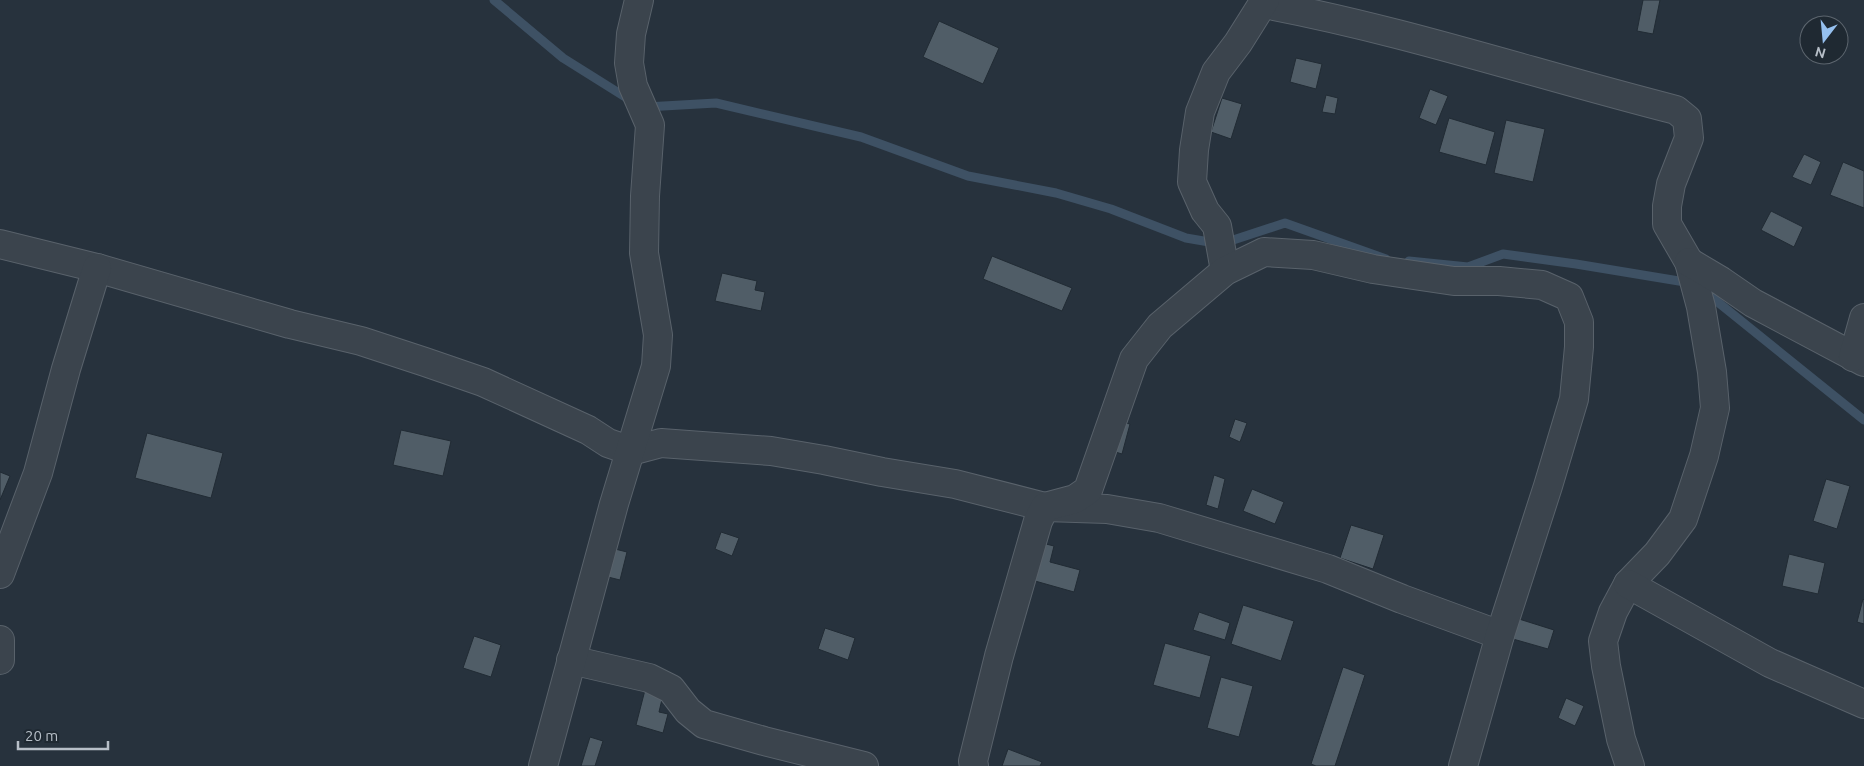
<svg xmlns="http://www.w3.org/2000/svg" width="1864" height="766" viewBox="0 0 1864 766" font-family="Ubuntu,sans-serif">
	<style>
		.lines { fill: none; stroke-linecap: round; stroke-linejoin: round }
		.stream { stroke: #3e5164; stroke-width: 9 }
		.building { fill: #505d67; stroke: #212b34 }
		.minor-casing { stroke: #59626b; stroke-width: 30 }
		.minor { stroke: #3b444d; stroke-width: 28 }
	</style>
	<rect width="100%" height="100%" fill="#27323d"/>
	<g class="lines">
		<g class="stream">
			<polyline points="494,0 563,58 630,100"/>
			<polyline points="646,107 716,103 861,137 968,176 1056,193 1111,209 1186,238 1221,244 1285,223 1386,259"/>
			<polyline points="1409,261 1468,267 1503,254 1576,264 1691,283"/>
			<polyline points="1704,291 1864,420"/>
		</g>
	</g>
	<g class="building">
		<polygon points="1643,0 1660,0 1653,34 1637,31"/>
		<polygon points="939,21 999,48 983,84 923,57"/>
		<polygon points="1296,58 1322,64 1316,89 1290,82"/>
		<polygon points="1430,89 1448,96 1436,125 1419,118"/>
		<polygon points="1326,95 1338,98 1335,114 1322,112"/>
		<polygon points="1222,98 1242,104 1231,139 1211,132"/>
		<polygon points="1449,118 1495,132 1486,165 1439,152"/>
		<polygon points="1506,120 1545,129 1533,182 1494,173"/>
		<polygon points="1804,154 1821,162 1811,185 1792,177"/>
		<polygon points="1843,162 1864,171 1864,208 1830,195"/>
		<polygon points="1771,211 1803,227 1794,247 1761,230"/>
		<polygon points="992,256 1072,288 1062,311 983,279"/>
		<polygon points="722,273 757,281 755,290 765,292 761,311 715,301"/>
		<polygon points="1235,419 1247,423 1240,442 1229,437"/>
		<polygon points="1116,421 1130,424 1122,454 1109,450"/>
		<polygon points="401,430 451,441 443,476 393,465"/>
		<polygon points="147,433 223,453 211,498 135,478"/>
		<polygon points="0,472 10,476 0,500"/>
		<polygon points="1214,475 1225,479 1218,509 1206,505"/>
		<polygon points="1826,479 1850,486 1837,529 1813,521"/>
		<polygon points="1252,489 1284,502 1275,524 1243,511"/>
		<polygon points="1351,525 1384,535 1373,569 1340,558"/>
		<polygon points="721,532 739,538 732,556 715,549"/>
		<polygon points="1038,542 1054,546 1050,562 1080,570 1074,592 1028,579"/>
		<polygon points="615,549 627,552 620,580 608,577"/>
		<polygon points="1789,554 1825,563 1818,594 1782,586"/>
		<polygon points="1863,599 1864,600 1864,624 1857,622"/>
		<polygon points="1243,605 1294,621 1281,661 1231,644"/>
		<polygon points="1199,612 1230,623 1225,640 1193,630"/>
		<polygon points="1519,619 1554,630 1548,649 1513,639"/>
		<polygon points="825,628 855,638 848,660 818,649"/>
		<polygon points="474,636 501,645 491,677 463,668"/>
		<polygon points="1165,643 1211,656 1200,698 1153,685"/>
		<polygon points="1343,667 1365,675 1335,766 1316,766 1311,764"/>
		<polygon points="1221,677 1253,686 1239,737 1207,728"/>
		<polygon points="645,690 663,695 659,712 668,714 663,733 636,725"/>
		<polygon points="1566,698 1584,706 1575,726 1558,718"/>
		<polygon points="590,737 603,741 595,766 581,766"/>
		<polygon points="1008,749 1042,762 1040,766 1002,766"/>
	</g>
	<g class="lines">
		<defs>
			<g id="minor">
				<path d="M1264,4C1403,30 1538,75 1676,110L1687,119L1689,138L1671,184L1667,206V224L1689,262L1701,307L1712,372L1715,408L1704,456L1683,519L1657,554L1628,584L1613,612L1603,641L1606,666L1621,739L1630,766"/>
				<polyline points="0,244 97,268 290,324 361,341 425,362 483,382 588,430 608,443 631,451 661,443 771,451 824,460 882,472 955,484 1045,507 1107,509 1159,518 1328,569 1402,599 1500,635"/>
				<polyline points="1689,262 1721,281 1753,303 1864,362"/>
				<polyline points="1225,271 1217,226 1205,211 1192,182 1194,150 1200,112 1216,72 1238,43 1265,0"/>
				<polyline points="1853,357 1864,318"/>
				<polyline points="0,574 38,473 66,369 97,268"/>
				<polyline points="1628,584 1770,663 1864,704"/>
				<polyline points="0,640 0,660"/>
				<polyline points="571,660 649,678 671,689 688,711 704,724 764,741 864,766"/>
				<polyline points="543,766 614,504 656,366 658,335 644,253 645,196 650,125 633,86 629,63 631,34 639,0"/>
				<polyline points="974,766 973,761 999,656 1038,521 1045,507 1075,499 1088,490 1134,359 1160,326 1225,271 1264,252 1313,255 1373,269 1454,281 1499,281 1542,285 1569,297 1579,322 1579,347 1574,399 1548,486 1500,635 1463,766"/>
			</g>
		</defs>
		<use href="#minor" class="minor-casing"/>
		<use href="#minor" class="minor"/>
	</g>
	<g transform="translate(1824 40) rotate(196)"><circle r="24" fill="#1f2932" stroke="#5c656e"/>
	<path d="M0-4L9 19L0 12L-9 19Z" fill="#95c0ef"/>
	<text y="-8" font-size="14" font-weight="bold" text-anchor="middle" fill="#b7bfc8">N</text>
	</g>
	<path d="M18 741v8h90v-8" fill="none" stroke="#b7bfc8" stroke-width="2.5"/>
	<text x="25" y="741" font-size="15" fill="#b7bfc8" stroke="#1f2932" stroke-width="4" paint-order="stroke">20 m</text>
</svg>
